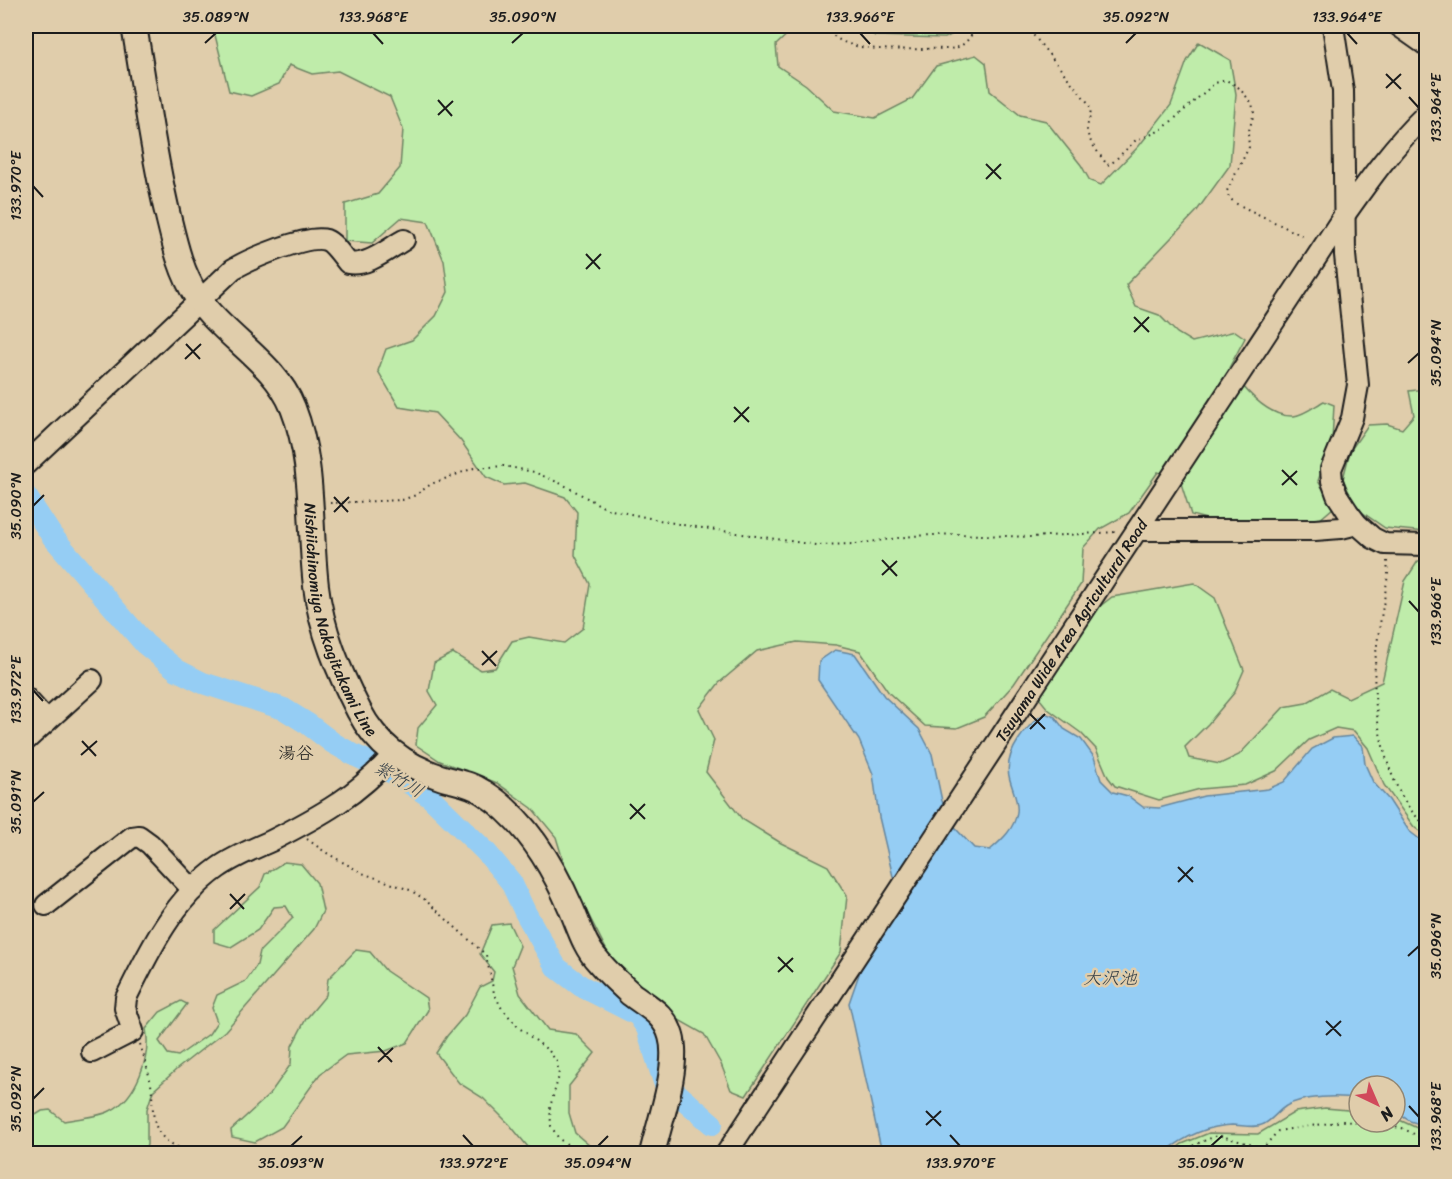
<svg xmlns="http://www.w3.org/2000/svg" width="1452" height="1179" viewBox="0 0 1452 1179" font-family="Sriracha,'Klee One',sans-serif">
	<style>
		.green { fill: #bfecaa; stroke: #6e8463; stroke-width: 1.5 }
		.water { fill: #95cdf4; stroke: #65869e; stroke-width: 1.5 }
		.lines { fill: none; stroke-linecap: round; stroke-linejoin: round }
		.river { stroke: #95cdf4; stroke-width: 22 }
		.minor-casing { stroke: #1c1c1c; stroke-width: 24 }
		.major-casing { stroke: #1c1c1c; stroke-width: 28 }
		.path { stroke: #1c1c1c; stroke-width: 2; stroke-dasharray: 1.5 4.5; stroke-linecap: butt }
		.minor { stroke: #e0cdab; stroke-width: 20 }
		.major { stroke: #e0cdab; stroke-width: 24 }
		.ticks { fill: none; stroke: #1c1c1c; stroke-width: 2 }
		.labels { text-anchor: middle; stroke-width: 5; stroke-linejoin: round; paint-order: stroke }
		.street-label { font-size: 16px; fill: #1c1c1c; stroke: #e0cdab }
		.neighbourhood-label { font-size: 18px; fill: #1c1c1c; stroke: #e0cdab }
		.water-label { font-size: 18px; font-style: italic; fill: #343f47; stroke: #e0cdab }
		.neatline { fill: none; stroke: #1c1c1c; stroke-width: 2 }
		.ticks-label { font-size: 15px; text-anchor: middle; fill: #1c1c1c }
	</style>
	<rect width="100%" height="100%" fill="#e0cdab"/>
	<filter id="ink" filterUnits="userSpaceOnUse"><feTurbulence type="fractalNoise" baseFrequency=".0167" numOctaves="2"/><feDisplacementMap in="SourceGraphic" scale="12" xChannelSelector="R" yChannelSelector="G"/><feConvolveMatrix kernelMatrix="1 2 1 2 8 2 1 2 1" color-interpolation-filters="sRGB"/></filter>
	<g filter="url(#ink)">
		<g class="green">
			<path d="M203,26H796L776,45L778,66L806,85L834,111L875,118L912,99L936,66L976,55L986,63L990,91L1020,115L1046,121L1081,165L1090,181L1101,185L1139,146L1171,105L1187,61L1199,42L1230,60L1236,94L1230,165L1196,212L1126,285L1136,307L1159,315L1177,333L1192,342L1235,331L1245,338L1229,368C1243,388 1267,418 1294,416C1304,415 1315,406 1324,401L1334,405L1332,441L1318,481L1334,507L1319,520L1214,521L1191,515L1180,480L1158,472L1129,513L1100,529L1083,548L1081,584L1014,684L984,717L957,728L925,726L889,693L860,651L836,645L797,642L757,651L719,683L699,709L714,740L706,772L742,819L781,843L828,866L847,896L841,952L746,1096L731,1090L721,1064L704,1034L677,1019L629,979L608,953L567,873L556,837L532,808L497,783L440,761L416,745L418,728L437,705L429,691L434,663L453,653L480,670L495,668L512,641L529,637L564,643L583,628L590,584L575,555L577,512L565,497L525,483L504,485L486,477L461,441L435,413L399,407L378,371L386,349L412,340L436,316L448,292L444,261L428,222L401,218L372,243L345,241V204L378,194L400,168L403,129L390,97L338,71L312,74L289,65L279,84L251,96L229,91L214,31Z"/>
			<polygon points="860,26 964,26 961,30 945,38 875,36"/>
			<polygon points="1426,389 1426,532 1385,528 1356,508 1343,479 1350,451 1368,425 1387,424 1402,429 1414,415 1409,391"/>
			<polygon points="1426,560 1426,836 1414,827 1384,785 1368,748 1354,731 1336,728 1309,740 1276,771 1245,785 1200,789 1159,800 1115,786 1108,777 1096,749 1081,733 1048,709 1039,698 1095,610 1112,597 1194,583 1215,598 1244,670 1234,693 1208,724 1185,747 1189,758 1220,764 1239,755 1284,707 1306,703 1330,689 1348,698 1382,682 1405,581 1418,561"/>
			<path d="M284,862L301,864L317,883L323,911L314,929L225,1031L177,1069L153,1091L147,1109V1145L143,1153H26V1121L42,1111L50,1110L64,1121C77,1118 99,1117 110,1111C137,1098 151,1056 146,1029L160,1012L181,1001L187,1004L159,1041L168,1054L178,1056L209,1034L217,1022L212,1008L217,995L246,981L257,965L260,951L293,918L286,906L274,907L258,930L231,947L214,942V930L260,887L265,874Z"/>
			<polygon points="509,923 520,946 512,966 520,994 548,1030 576,1034 595,1053 569,1086 569,1113 575,1133 598,1153 533,1153 510,1125 483,1098 459,1083 436,1053 447,1036 465,1015 480,987 492,981 494,972 480,954 492,925"/>
			<polygon points="356,950 370,952 386,971 426,998 428,1010 407,1043 386,1051 346,1055 320,1074 282,1127 255,1142 232,1137 231,1130 269,1095 291,1064 292,1046 306,1019 326,995 328,979"/>
			<polygon points="1325,1108 1359,1111 1359,1122 1395,1122 1395,1118 1426,1132 1426,1153 1347,1153 1324,1146 1318,1154 1171,1153 1182,1144 1209,1133 1258,1134 1295,1112"/>
		</g>
		<path class="water" d="M835,650L855,654L884,696L919,729L932,754L942,801L957,830L974,848L990,850C1002,840 1015,828 1017,812C1019,801 1011,787 1009,776C1004,752 1027,725 1045,713L1055,717L1064,729L1081,739L1094,757L1101,780L1113,792L1128,796L1143,807L1159,808L1204,796L1268,789L1284,782L1312,749L1333,738L1353,736L1363,747L1365,764L1373,782L1389,800L1409,831L1426,844V1126L1410,1121L1395,1112V1086H1359V1099C1339,1095 1303,1096 1286,1106C1278,1111 1272,1120 1264,1124C1255,1129 1242,1125 1232,1125C1205,1126 1184,1137 1164,1153H882L849,1003L866,954L899,902L879,817L873,774L859,740L818,680L819,661Z"/>
		<g class="lines">
			<polyline class="river" points="26,496 52,536 145,644 177,670 203,683 284,709 308,724 333,743 356,756 397,775 429,796 486,852 511,882 525,912 556,967 581,986 638,1015 647,1028 664,1082 712,1124"/>
			<defs>
				<g id="minor">
					<polyline points="1333,26 1343,91 1345,255 1358,385 1352,418 1331,469 1332,481 1337,495 1348,512 1357,524 1373,538 1385,544 1426,545"/>
					<polyline points="1399,26 1426,45"/>
					<path d="M26,464L233,269C250,259 308,234 326,240C334,243 342,256 348,263C367,267 388,249 404,240"/>
					<polyline points="1137,530 1315,530 1341,528 1357,524"/>
					<polyline points="26,698 47,721"/>
					<polyline points="26,740 92,680"/>
					<polyline points="46,905 132,837 139,836 150,844 193,890"/>
					<path d="M92,1052L133,1031L125,1008L126,998C149,951 174,899 218,868C233,857 253,849 271,841C320,816 357,796 394,754"/>
					<path id="s1" d="M726,1154L1343,217C1369,180 1394,145 1426,114"/>
				</g>
				<g id="major">
					<path id="s2" d="M134,26C145,89 153,154 168,216C175,245 181,272 197,297C224,337 275,362 293,408C315,464 309,527 316,586C321,630 339,672 359,711C376,744 405,766 440,777C455,782 470,783 483,792C524,818 552,864 571,908C579,926 584,946 598,961C607,972 620,984 631,994C648,1007 665,1014 671,1036C680,1066 659,1123 652,1154"/>
				</g>
			</defs>
			<use href="#minor" class="minor-casing"/>
			<use href="#major" class="major-casing"/>
			<g class="path">
				<path d="M827,26C837,55 901,49 926,49C935,48 946,50 955,48C967,45 971,35 977,26"/>
				<path d="M1026,26L1089,104C1093,114 1088,119 1087,129C1087,141 1101,155 1107,165L1111,164L1136,140L1155,133L1165,127L1215,83L1226,80L1238,87L1252,103L1254,113L1248,134L1249,147L1227,191L1229,198L1237,204L1303,236"/>
				<polyline points="330,503 402,500 416,495 431,484 474,468 504,466 534,472 564,485 607,509 683,525 816,545 856,544 912,536 957,534 1031,537 1116,532"/>
				<path d="M1387,561L1388,574C1384,604 1377,635 1375,665C1371,710 1387,797 1426,825"/>
				<polyline points="307,839 325,852 362,873 410,890 424,899 486,955 494,993 501,1007 518,1027 549,1051 557,1062 559,1076 550,1107 551,1126 559,1139 582,1154"/>
				<polyline points="26,924 35,915"/>
				<path d="M140,1044C144,1057 148,1070 151,1084C155,1114 147,1135 182,1149C195,1155 210,1151 223,1154"/>
				<polyline points="1184,1154 1194,1145 1218,1135 1263,1148 1278,1131 1343,1121 1402,1128 1426,1140"/>
			</g>
			<use href="#minor" class="minor"/>
			<use href="#major" class="major"/>
		</g>
	</g>
	<path class="ticks" d="M373,33L383,44M860,33L870,44M1347,33L1357,44M205,43L216,33M512,43L523,33M1126,43L1136,33M1386,74L1401,89M1386,88L1401,74M1409,97L1419,108M438,100L452,116M438,115L453,101M986,164L1001,179M986,179L1001,164M33,186L43,197M586,254L600,269M586,269L601,254M1134,317L1149,332M1134,332L1149,317M186,344L200,359M185,359L201,344M1408,363L1419,353M734,407L749,422M734,422L749,407M1282,470L1297,485M1282,485L1297,471M334,497L348,512M33,506L44,495M334,512L349,497M882,560L897,576M882,575L897,561M1409,601L1419,612M482,651L496,666M482,665L497,651M33,690L43,701M1030,714L1045,729M1030,729L1045,714M82,741L96,756M81,755L97,741M33,802L44,792M630,804L645,819M630,819L645,804M1178,867L1193,882M1178,882L1193,867M230,894L244,909M230,909L245,894M1408,956L1419,946M778,957L793,972M778,972L793,958M1326,1021L1341,1036M1326,1035L1341,1021M378,1047L392,1062M378,1062L393,1048M33,1099L44,1088M1409,1106L1419,1117M926,1111L941,1126M926,1125L941,1111M463,1135L473,1146M950,1135L960,1146M291,1146L302,1136M598,1146L608,1136M1211,1146L1222,1136"/>
	<g class="labels">
		<g class="street-label">
			<text dy="6" stroke="none"><textPath href="#s2" startOffset="646">Nishiichinomiya Nakagitakami Line</textPath></text>
			<text dy="6" stroke="none"><textPath href="#s1" startOffset="627">Tsuyama Wide Area Agricultural Road</textPath></text>
		</g>
		<g class="neighbourhood-label">
			<text x="296" y="759">湯谷</text>
		</g>
		<g class="water-label">
			<text transform="translate(399 779) rotate(31)" y="6">紫竹川</text>
			<text x="1110" y="984">大沢池</text>
		</g>
	</g>
	<rect width="1452" height="1179" fill="none" stroke="#e0cdab" stroke-width="66"/>
	<g transform="translate(1377 1104) rotate(136)"><circle r="28" fill="#e0cdab" stroke="#928672" stroke-width="1.5"/>
	<path d="M0-4.5L10 22L0 15L-10 22Z" fill="#d1495b"/>
	<text y="-9" font-size="16" font-weight="bold" text-anchor="middle" fill="#1c1c1c">N</text>
	</g>
	<rect x="33" y="33" width="1386" height="1113" class="neatline"/>
	<g class="ticks-label">
		<text x="216" y="22">35.089°N</text>
		<text x="373" y="22">133.968°E</text>
		<text x="523" y="22">35.090°N</text>
		<text x="860" y="22">133.966°E</text>
		<text x="1136" y="22">35.092°N</text>
		<text x="1347" y="22">133.964°E</text>
		<text transform="translate(1436 108) rotate(-90)" y="5">133.964°E</text>
		<text transform="translate(16 186) rotate(-90)" y="5">133.970°E</text>
		<text transform="translate(1436 353) rotate(-90)" y="5">35.094°N</text>
		<text transform="translate(16 506) rotate(-90)" y="5">35.090°N</text>
		<text transform="translate(1436 612) rotate(-90)" y="5">133.966°E</text>
		<text transform="translate(16 690) rotate(-90)" y="5">133.972°E</text>
		<text transform="translate(16 802) rotate(-90)" y="5">35.091°N</text>
		<text transform="translate(1436 946) rotate(-90)" y="5">35.096°N</text>
		<text transform="translate(16 1099) rotate(-90)" y="5">35.092°N</text>
		<text transform="translate(1436 1117) rotate(-90)" y="5">133.968°E</text>
		<text x="291" y="1168">35.093°N</text>
		<text x="473" y="1168">133.972°E</text>
		<text x="598" y="1168">35.094°N</text>
		<text x="960" y="1168">133.970°E</text>
		<text x="1211" y="1168">35.096°N</text>
	</g>
</svg>
